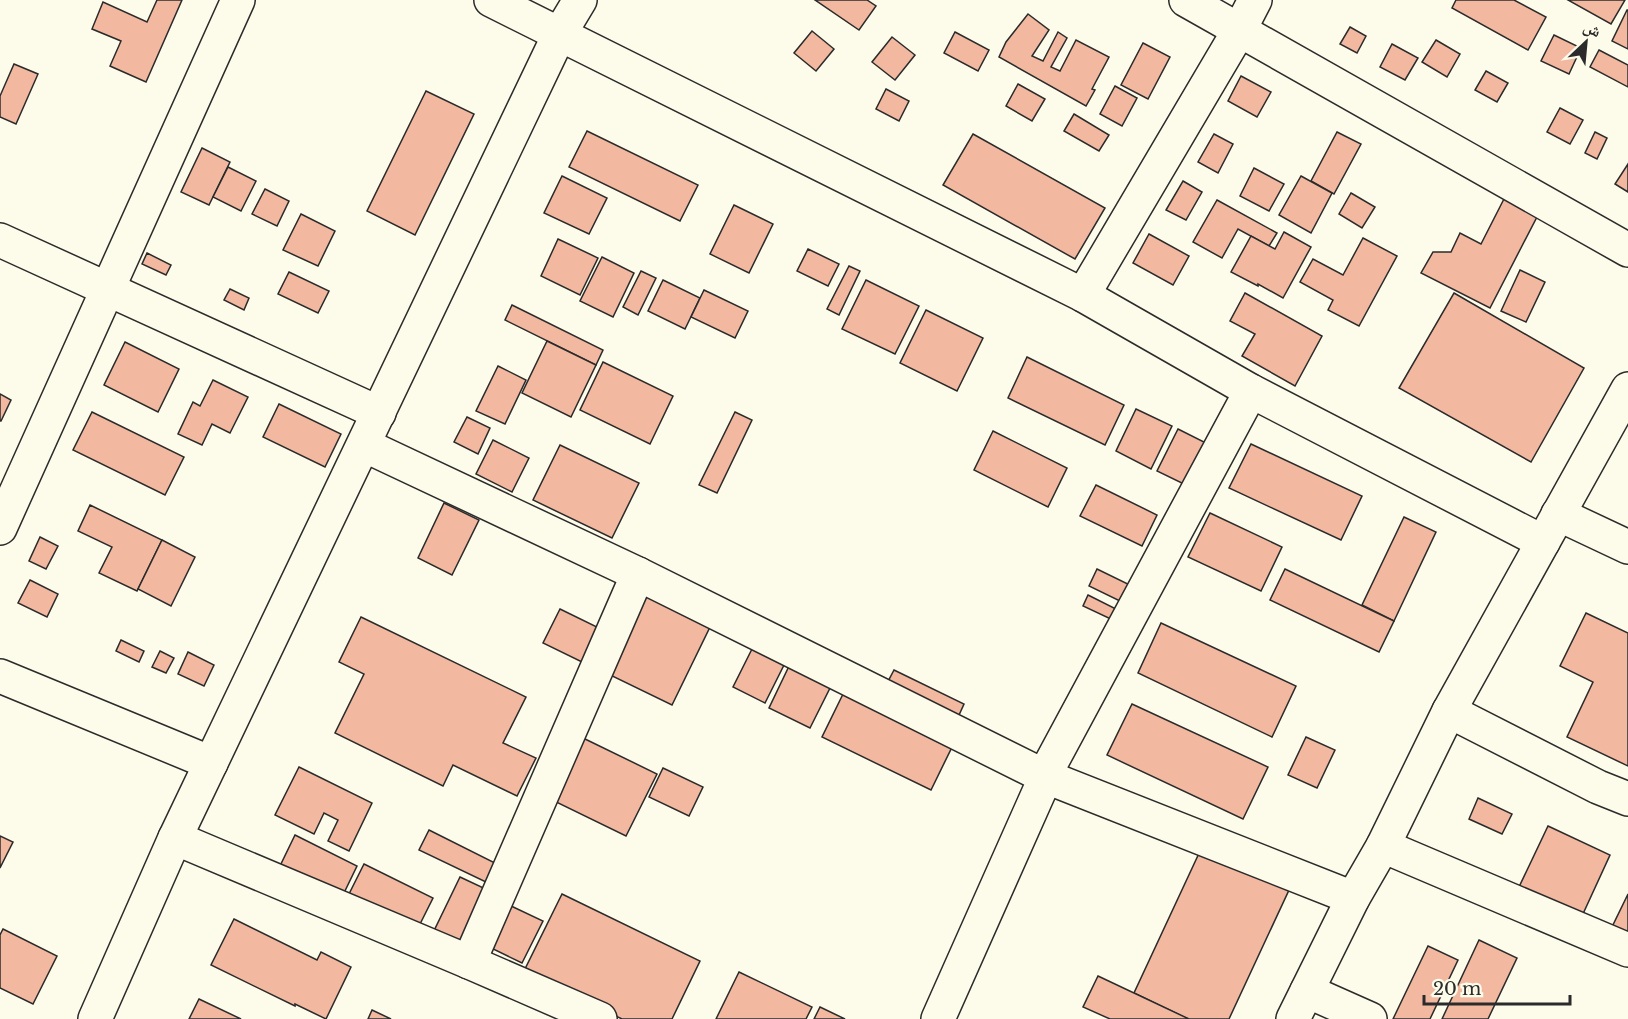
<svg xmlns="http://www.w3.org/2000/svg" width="1628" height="1019" viewBox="0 0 1628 1019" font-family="'Libre Baskerville','Noto Naskh Arabic',serif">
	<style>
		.building { fill: #f2b8a0; stroke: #2b2b2b; stroke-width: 1.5 }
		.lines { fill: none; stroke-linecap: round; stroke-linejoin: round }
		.minor-casing { stroke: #2b2b2b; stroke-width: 36 }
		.minor { stroke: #fdfbea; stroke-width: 33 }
	</style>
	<rect width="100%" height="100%" fill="#fdfbea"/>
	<g class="building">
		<polygon points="157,0 182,0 146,82 110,66 121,41 92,29 103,2 147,22"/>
		<polygon points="815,0 867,0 876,6 859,30"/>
		<polygon points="1456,0 1514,0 1546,17 1528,50 1452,8"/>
		<polygon points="1568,0 1625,0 1611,24"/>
		<polygon points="1627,10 1628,10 1628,49 1612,41"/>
		<polygon points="1028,14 1049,30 1032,56 1043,61 1058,32 1067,38 1051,67 1060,71 1076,40 1109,57 1092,89 1095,90 1086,106 999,57 1006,42"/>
		<polygon points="1350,27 1366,36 1357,53 1340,44"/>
		<polygon points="812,31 834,49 816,71 794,53"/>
		<polygon points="955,32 989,50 978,71 944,53"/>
		<polygon points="1554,35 1581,48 1569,74 1541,61"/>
		<polygon points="892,37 915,55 895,80 872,62"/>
		<polygon points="1436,40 1460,54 1447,77 1422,62"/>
		<polygon points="1143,43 1170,57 1148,99 1121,85"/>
		<polygon points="1392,44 1418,58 1405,80 1380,67"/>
		<polygon points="1599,50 1628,65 1628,87 1590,67"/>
		<polygon points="14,64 38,74 16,124 0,117 0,96"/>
		<polygon points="1486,71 1508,83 1497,102 1475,90"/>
		<polygon points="1241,76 1271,92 1257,117 1228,101"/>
		<polygon points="1018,84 1045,99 1032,121 1006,106"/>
		<polygon points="1115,86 1137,98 1122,126 1100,114"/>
		<polygon points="886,89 909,101 899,121 876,109"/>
		<polygon points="426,91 474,114 415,235 367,211"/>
		<polygon points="1560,108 1583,120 1570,144 1547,132"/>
		<polygon points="1074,114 1109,135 1099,151 1064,131"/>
		<polygon points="587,131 698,185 680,221 569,167"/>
		<polygon points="1337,132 1361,144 1334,194 1311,181"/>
		<polygon points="1595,132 1607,138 1597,159 1585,153"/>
		<polygon points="973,134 1105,208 1075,259 943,185"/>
		<polygon points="1214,134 1233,144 1218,173 1198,162"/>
		<polygon points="202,148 230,162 209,205 181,192"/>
		<polygon points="1628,164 1628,192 1615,184"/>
		<polygon points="228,167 256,181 241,211 213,197"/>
		<polygon points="1254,168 1284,184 1269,211 1240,196"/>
		<polygon points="562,176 607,198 589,234 544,213"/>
		<polygon points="1301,176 1332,193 1311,233 1279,215"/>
		<polygon points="1183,181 1202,192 1186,220 1166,210"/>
		<polygon points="265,189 289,201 277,226 252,214"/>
		<polygon points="1351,193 1375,207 1362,228 1339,214"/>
		<polygon points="1506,195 1539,213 1490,308 1421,273 1433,252 1451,252 1460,233 1481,244"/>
		<polygon points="1217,200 1277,233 1269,246 1238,229 1222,258 1193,242"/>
		<polygon points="734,205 773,224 749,273 710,254"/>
		<polygon points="301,214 335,231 318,266 283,250"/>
		<polygon points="1284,232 1311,247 1283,298 1258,284 1258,286 1231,272 1251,236 1275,249"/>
		<polygon points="1149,234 1189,256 1173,285 1133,263"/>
		<polygon points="1363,238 1397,256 1359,326 1328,310 1333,300 1300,282 1313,259 1343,275"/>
		<polygon points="558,239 598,258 580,295 541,276"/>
		<polygon points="808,249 839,264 828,286 797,271"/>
		<polygon points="147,253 171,265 166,275 142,264"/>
		<polygon points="602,257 634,273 613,317 580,301"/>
		<polygon points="849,266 860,271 839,315 827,309"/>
		<polygon points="1520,270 1545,282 1526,322 1501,311"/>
		<polygon points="641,271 656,278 638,315 623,307"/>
		<polygon points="289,272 329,291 318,313 278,294"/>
		<polygon points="663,280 700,298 685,329 648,311"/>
		<polygon points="866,280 919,306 895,354 842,329"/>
		<polygon points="230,289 249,298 244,310 224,300"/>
		<polygon points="704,290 748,311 735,338 691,317"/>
		<polygon points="1245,293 1322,336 1295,386 1242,356 1255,334 1230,321"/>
		<polygon points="1454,293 1584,368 1531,462 1399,388"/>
		<polygon points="512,305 603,350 596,365 505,320"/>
		<polygon points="926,310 983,338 957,391 900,363"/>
		<polygon points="547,341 596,365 571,417 522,393"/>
		<polygon points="125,342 179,369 158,412 104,385"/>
		<polygon points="1027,357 1124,405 1105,445 1008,398"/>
		<polygon points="603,362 673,396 650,444 580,410"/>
		<polygon points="498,366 526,380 505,424 476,411"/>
		<polygon points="213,380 248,397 230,433 212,424 202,445 178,434 193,402 200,406"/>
		<polygon points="0,394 11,400 1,421 0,421"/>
		<polygon points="279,404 341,434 325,467 263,437"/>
		<polygon points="1136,409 1172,426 1151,469 1116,451"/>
		<polygon points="92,412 184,457 165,495 73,450"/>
		<polygon points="735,412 752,420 717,493 699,485"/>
		<polygon points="467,417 490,428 478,454 454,442"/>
		<polygon points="1178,429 1210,445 1190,487 1157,471"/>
		<polygon points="993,431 1067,468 1048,507 974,470"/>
		<polygon points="493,440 529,458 512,492 476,474"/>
		<polygon points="1251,444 1362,496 1341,540 1229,488"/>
		<polygon points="560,445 639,483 612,538 533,500"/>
		<polygon points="1096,485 1157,515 1142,546 1080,516"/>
		<polygon points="444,503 479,520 452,575 418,558"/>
		<polygon points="90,505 162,540 137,591 99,573 112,547 78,531"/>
		<polygon points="1210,513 1282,547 1261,591 1188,557"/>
		<polygon points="1404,517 1436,532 1394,621 1362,605"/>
		<polygon points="40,537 58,546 46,569 29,561"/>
		<polygon points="162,540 195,557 171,606 138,589"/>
		<polygon points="1097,569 1132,586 1124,603 1089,586"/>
		<polygon points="1285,569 1394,621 1379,652 1270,600"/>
		<polygon points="30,580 58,594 47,617 18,603"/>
		<polygon points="644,595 710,627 672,705 606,673"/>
		<polygon points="1088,595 1120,611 1115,621 1083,606"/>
		<polygon points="560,609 599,628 582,662 543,643"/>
		<polygon points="1586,613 1628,633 1628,766 1567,737 1593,682 1560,666"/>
		<polygon points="361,617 526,697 503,743 536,758 517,796 453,765 443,786 335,733 364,674 339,662"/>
		<polygon points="1161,623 1296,686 1272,737 1138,673"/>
		<polygon points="121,640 144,651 139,662 116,651"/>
		<polygon points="754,645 786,661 765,703 733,687"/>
		<polygon points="160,651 174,658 166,673 152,667"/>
		<polygon points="188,652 214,665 204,686 178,674"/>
		<polygon points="791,662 833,682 810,728 769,708"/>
		<polygon points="894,670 964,704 954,726 883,691"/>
		<polygon points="846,688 955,741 931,790 822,737"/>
		<polygon points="1132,704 1268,767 1243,819 1107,755"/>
		<polygon points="1306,737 1335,750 1317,788 1288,775"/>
		<polygon points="583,738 657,774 626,836 552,800"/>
		<polygon points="299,767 372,803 349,851 328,841 338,820 324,813 314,834 275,815"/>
		<polygon points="663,768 703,787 689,816 649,797"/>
		<polygon points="1478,798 1512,814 1502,834 1469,819"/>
		<polygon points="1548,826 1610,855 1582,916 1519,887"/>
		<polygon points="429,830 497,864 488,883 419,850"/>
		<polygon points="295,835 357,866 342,897 280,866"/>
		<polygon points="0,836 13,842 0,868"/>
		<polygon points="1201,849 1289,890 1229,1019 1188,1019 1134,993"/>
		<polygon points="364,864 433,898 416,932 347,898"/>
		<polygon points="460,877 490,891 461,951 431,937"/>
		<polygon points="562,894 700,961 672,1019 622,1019 524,971"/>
		<polygon points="1628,894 1628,938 1611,929"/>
		<polygon points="509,905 543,921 522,963 489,947"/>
		<polygon points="234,919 317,960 321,952 351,967 326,1019 295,1004 295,1006 211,965"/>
		<polygon points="3,929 57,956 33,1004 0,988 0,935"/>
		<polygon points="1479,940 1517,958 1488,1019 1442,1019"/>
		<polygon points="1428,946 1458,960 1430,1019 1393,1019"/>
		<polygon points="739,972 812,1007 806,1019 716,1019"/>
		<polygon points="1098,976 1189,1019 1110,1019 1083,1007"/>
		<polygon points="199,999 241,1019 189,1019"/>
		<polygon points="820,1007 845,1019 814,1019"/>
		<polygon points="372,1010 391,1019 368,1019"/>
	</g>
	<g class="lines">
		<defs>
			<g id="minor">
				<polyline points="491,0 1083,295 1251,391 1543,542"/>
				<polyline points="1186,0 1628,250"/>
				<polyline points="0,240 379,413"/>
				<polyline points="1083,295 1240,29 1255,0"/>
				<polyline points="364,445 638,574 1044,776 1353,898"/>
				<polyline points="1558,514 1628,547"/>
				<polyline points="0,528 238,0"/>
				<polyline points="0,676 211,763"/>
				<polyline points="1449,711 1598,787 1628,799"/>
				<polyline points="175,838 469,962 600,1019"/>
				<polyline points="1383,846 1628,950"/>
				<polyline points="469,962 638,574"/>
				<polyline points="1307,991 1370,1019"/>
				<polyline points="95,1019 175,838 559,35 580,0"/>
				<polyline points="938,1019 1043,783 1044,776 1251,391"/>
				<polyline points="1293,1019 1353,898 1383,846 1449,711 1628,389"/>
			</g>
		</defs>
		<use href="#minor" class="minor-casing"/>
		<use href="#minor" class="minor"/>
	</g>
	<g transform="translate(1586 42) rotate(26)" stroke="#fdfbea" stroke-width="4.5" paint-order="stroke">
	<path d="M0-4.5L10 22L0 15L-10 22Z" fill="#2b2b2b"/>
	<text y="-9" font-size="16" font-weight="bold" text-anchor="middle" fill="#2b2b2b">ش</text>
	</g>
	<path d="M1424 995v9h146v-9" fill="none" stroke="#2b2b2b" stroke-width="3"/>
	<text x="1433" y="995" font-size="18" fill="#2b2b2b" stroke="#fdfbea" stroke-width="4.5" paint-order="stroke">20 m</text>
</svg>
